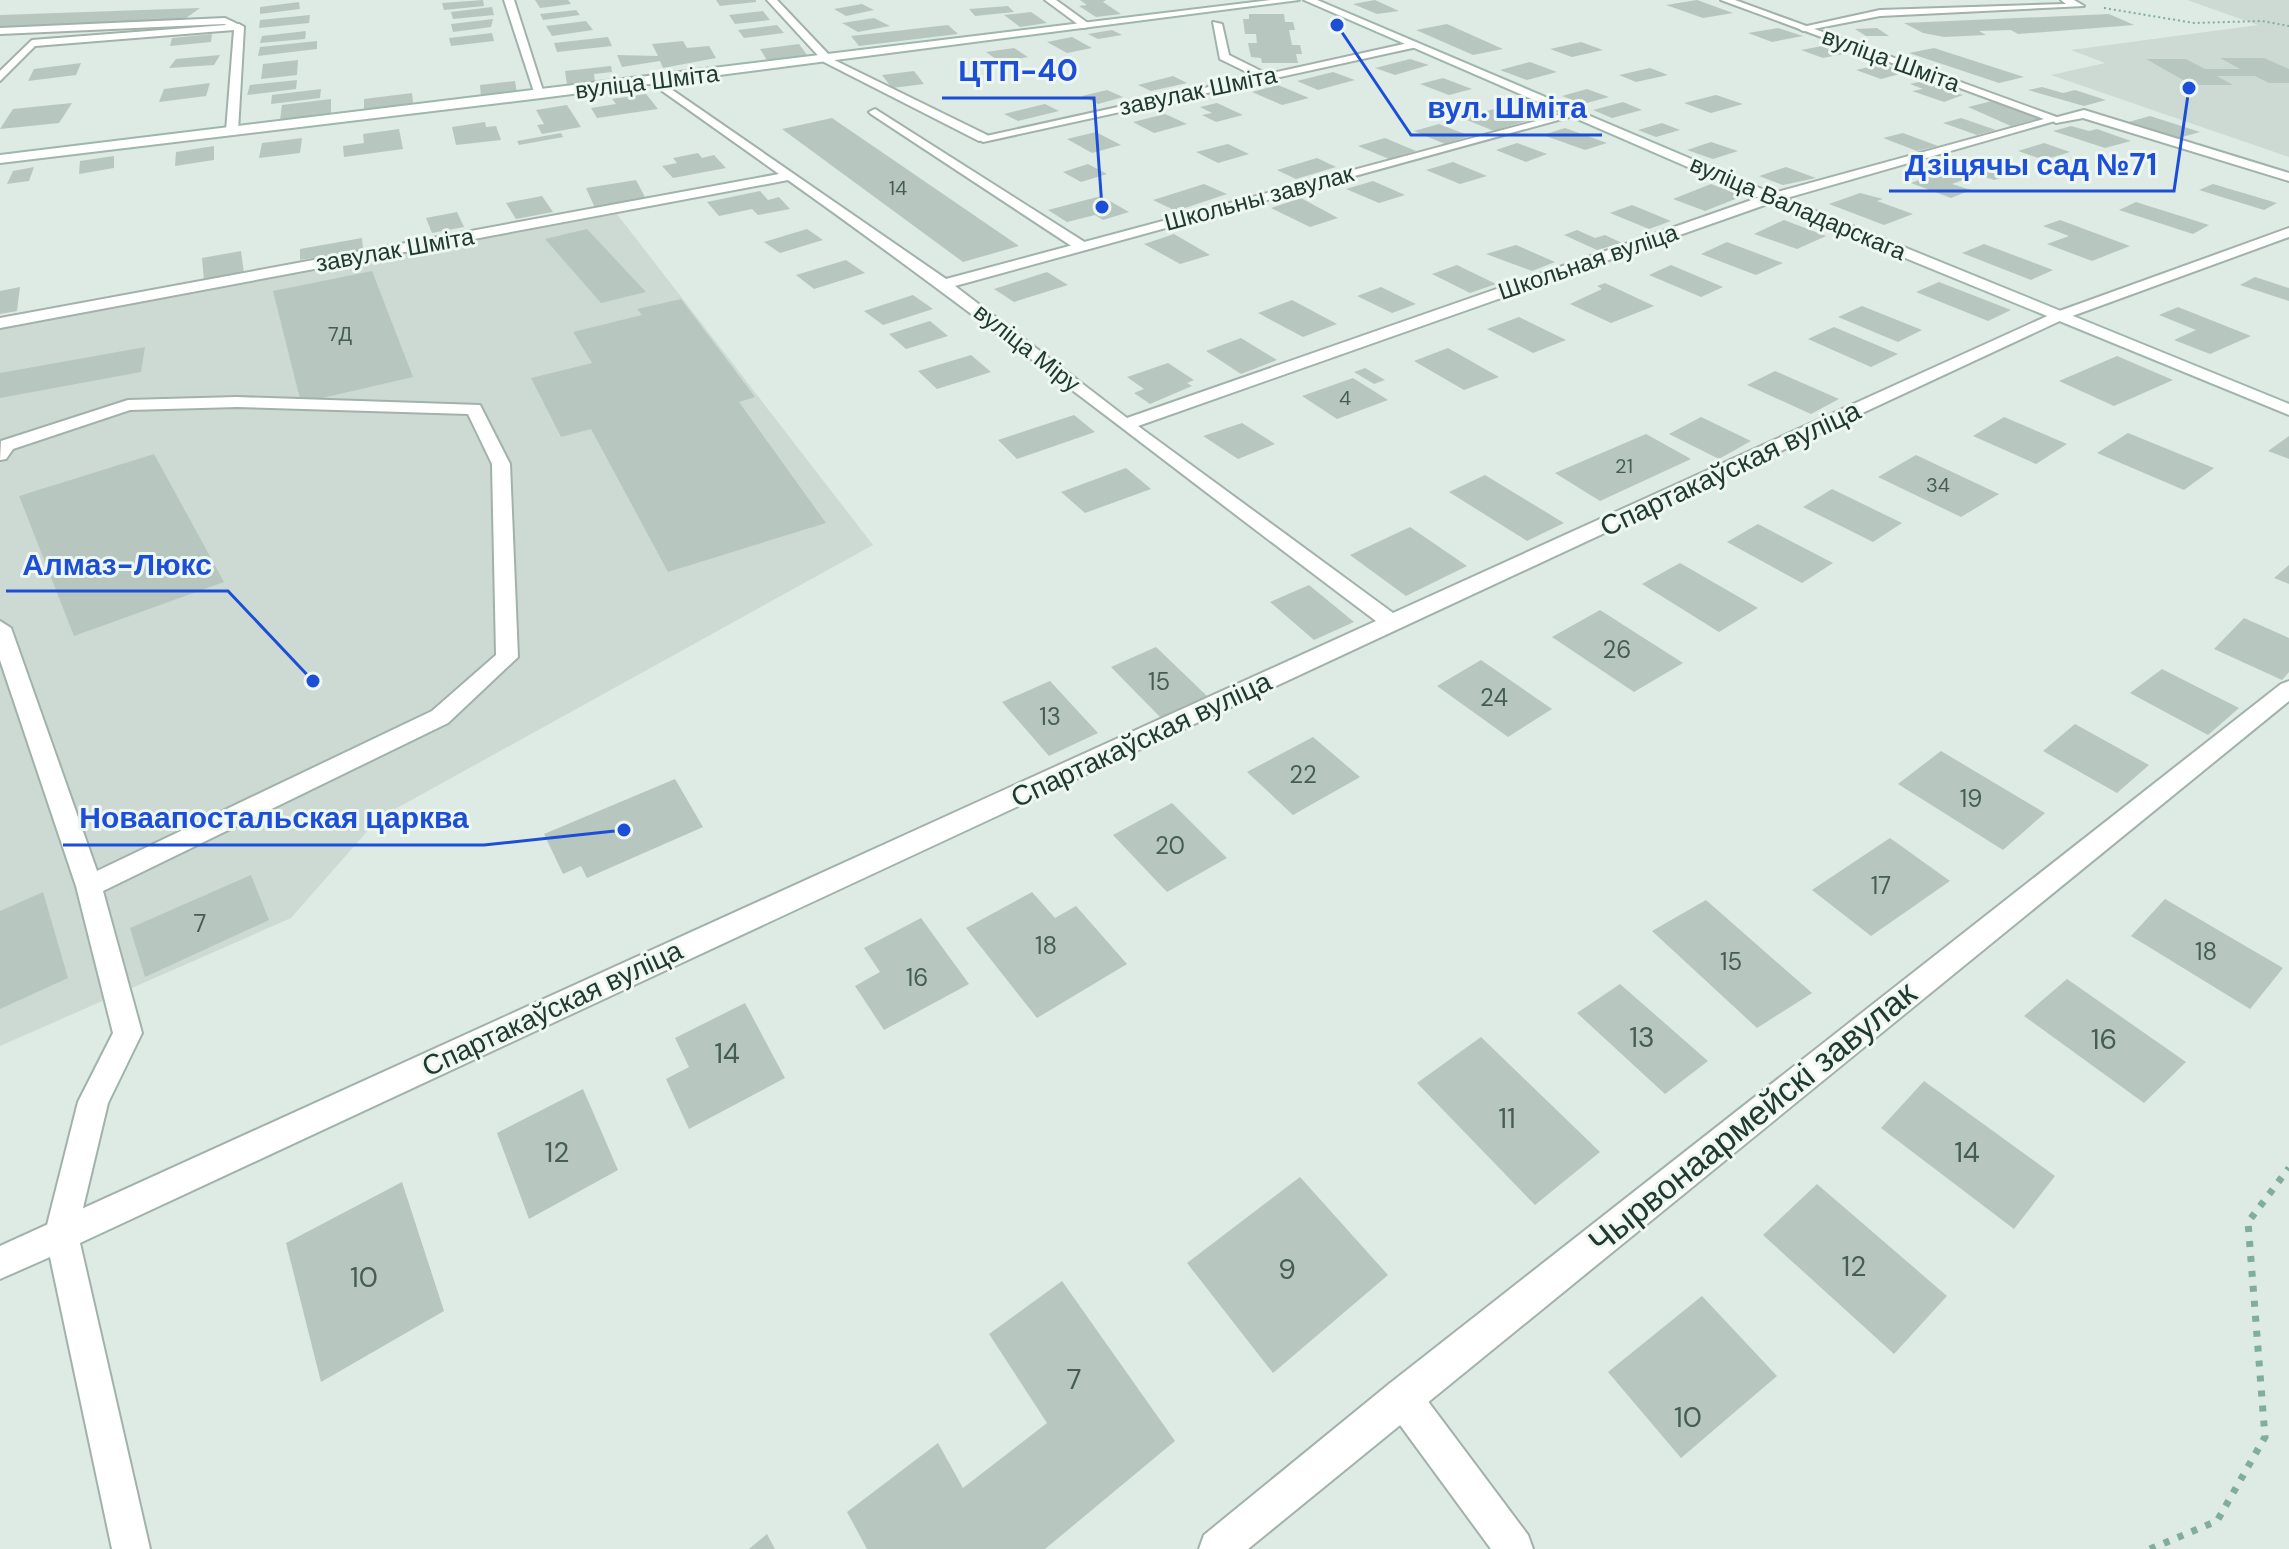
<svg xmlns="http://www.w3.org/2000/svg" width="2289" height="1549" viewBox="0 0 2289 1549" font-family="'DM Sans',sans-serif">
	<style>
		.built { fill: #cddad3 }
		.building { fill: #b7c7c0 }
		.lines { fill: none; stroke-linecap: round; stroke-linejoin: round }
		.service-casing { stroke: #a1b2ab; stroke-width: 4 }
		.minor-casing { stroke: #a1b2ab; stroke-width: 4 }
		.secondary-casing { stroke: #9eb6ab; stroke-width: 4 }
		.path-far1 { stroke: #7fae9c; stroke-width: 2; stroke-dasharray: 2 3; stroke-linecap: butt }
		.path { stroke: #7fae9c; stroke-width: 7; stroke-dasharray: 6 9; stroke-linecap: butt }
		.service { fill: #fff; fill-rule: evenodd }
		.minor { fill: #fff; fill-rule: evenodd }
		.secondary { fill: #fff; fill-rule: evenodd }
		.labels { text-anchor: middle; stroke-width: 6; stroke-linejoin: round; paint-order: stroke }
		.far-number-label { font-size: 20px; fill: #465d55 }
		.far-street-label { font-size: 24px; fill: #203a31; stroke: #eff7f2 }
		.number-label { font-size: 24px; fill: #465d55 }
		.street-label { font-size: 28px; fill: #203a31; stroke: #eff7f2 }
		.near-number-label { font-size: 28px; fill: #465d55 }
		.near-street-label { font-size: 34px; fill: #203a31; stroke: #eff7f2 }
		.leader { fill: none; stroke: #1d4ed8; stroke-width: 3 }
		.callout-dot { fill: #1d4ed8; stroke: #eff7f2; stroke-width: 3 }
		.callout-label { font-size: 30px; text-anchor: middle; font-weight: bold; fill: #1d4ed8; stroke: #eff7f2; stroke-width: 6; stroke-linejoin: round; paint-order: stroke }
	</style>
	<rect width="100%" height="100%" fill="#deeae4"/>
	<g class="built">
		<polygon points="2187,0 2289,0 2289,157 2051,75 2105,63 2071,50 2258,25"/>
		<polygon points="617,214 873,545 379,818 291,918 0,1046 0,328"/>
	</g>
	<g class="building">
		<polygon points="483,0 484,6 444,10 442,3"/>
		<polygon points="535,0 568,0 571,4 540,8"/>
		<polygon points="716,0 756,0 756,2 720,6"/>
		<polygon points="1080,0 1106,0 1103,2 1121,14 1096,17 1079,6 1087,5"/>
		<polygon points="1375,0 1399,11 1377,14 1353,4"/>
		<polygon points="1697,0 1733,13 1703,18 1666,5"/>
		<polygon points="299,2 300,9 260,14 260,7"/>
		<polygon points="862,4 874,10 846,16 834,9"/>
		<polygon points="1008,6 1014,12 975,16 969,9"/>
		<polygon points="492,7 494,15 453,19 451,12"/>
		<polygon points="200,8 182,21 0,27 0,15"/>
		<polygon points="576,10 580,15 543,20 540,14"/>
		<polygon points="763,11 770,20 735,24 729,15"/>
		<polygon points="1031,12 1047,23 1020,27 1004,15"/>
		<polygon points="1249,14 1284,14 1285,22 1293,22 1295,30 1289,30 1292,45 1300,45 1302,54 1296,54 1298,63 1262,63 1261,58 1251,57 1248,43 1257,43 1256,34 1245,34 1243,19 1249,19"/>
		<polygon points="2109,14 2134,25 2018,34 2011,30 1979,31 1986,35 1944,37 1923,33 1904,23"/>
		<polygon points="310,15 309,23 259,28 260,20"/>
		<polygon points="874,18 890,26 858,32 842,23"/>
		<polygon points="493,19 491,27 453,32 451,24"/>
		<polygon points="586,21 593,30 552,36 546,26"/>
		<polygon points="1447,24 1503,49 1473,55 1416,30"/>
		<polygon points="777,25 784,33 744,38 738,30"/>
		<polygon points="948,25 958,34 859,46 851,36"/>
		<polygon points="1778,28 1803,36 1772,42 1748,33"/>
		<polygon points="1877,28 1889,36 1866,36 1855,29"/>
		<polygon points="1112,30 1122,35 1098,39 1088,34"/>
		<polygon points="306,31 305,39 260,43 262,36"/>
		<polygon points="492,33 494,41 451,46 449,38"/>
		<polygon points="212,34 211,42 170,46 172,38"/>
		<polygon points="608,37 612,46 557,52 554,43"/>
		<polygon points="1072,37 1092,48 1067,53 1047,42"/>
		<polygon points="317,41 317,49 258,56 260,47"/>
		<polygon points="683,41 687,48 709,46 716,58 663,68 660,61 622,67 617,55 658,56 652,44"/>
		<polygon points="1581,42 1603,50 1572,57 1550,49"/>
		<polygon points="799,44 807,55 767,60 760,49"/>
		<polygon points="1827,45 1849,53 1823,58 1801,50"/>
		<polygon points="1014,48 1028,57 1000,62 986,52"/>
		<polygon points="1934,48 2024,77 1999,83 1909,53"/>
		<polygon points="220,55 214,65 169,68 176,59"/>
		<polygon points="2220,58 2264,58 2289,69 2289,83 2269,83 2255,76 2217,76 2233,85 2192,85 2146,59 2186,59 2205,69 2240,69"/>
		<polygon points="1410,59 1429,65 1395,75 1375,68"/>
		<polygon points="298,60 297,75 261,79 263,64"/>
		<polygon points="1530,62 1557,72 1527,80 1500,70"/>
		<polygon points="81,63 76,75 28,81 34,69"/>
		<polygon points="1882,64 1907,72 1881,79 1856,70"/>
		<polygon points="611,66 612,72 594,74 595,82 567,85 565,71"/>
		<polygon points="1650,68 1668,75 1636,82 1619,75"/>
		<polygon points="914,71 924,84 892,88 882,75"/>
		<polygon points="1333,72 1355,80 1318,90 1297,81"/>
		<polygon points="1173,76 1187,83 1151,91 1138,85"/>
		<polygon points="1443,78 1472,89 1449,95 1420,84"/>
		<polygon points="297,80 296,89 247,95 250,85"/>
		<polygon points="1928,80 1959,90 1953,92 1963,95 1944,102 1912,91 1923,89 1910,84"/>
		<polygon points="515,81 517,93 481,97 480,85"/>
		<polygon points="210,83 206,96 159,102 164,89"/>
		<polygon points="1278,85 1309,98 1282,105 1252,92"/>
		<polygon points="2042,87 2063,93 2075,90 2106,100 2084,106 2028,90"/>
		<polygon points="321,89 320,98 271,104 272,95"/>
		<polygon points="1587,89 1609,97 1583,104 1562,96"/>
		<polygon points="1107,90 1123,97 1098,104 1082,96"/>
		<polygon points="412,93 413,103 364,110 364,99"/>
		<polygon points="646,94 658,109 597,118 591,108 616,104 612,99"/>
		<polygon points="1716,95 1743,104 1711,113 1684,103"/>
		<polygon points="331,99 331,113 280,120 282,105"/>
		<polygon points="1992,101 2041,118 2011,126 1968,107"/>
		<polygon points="1623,102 1642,110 1612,118 1593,110"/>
		<polygon points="72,103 59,123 0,129 13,109"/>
		<polygon points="1217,103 1243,115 1216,122 1202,115 1212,113 1200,107"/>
		<polygon points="1045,104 1059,111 1018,121 1004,114"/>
		<polygon points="567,105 581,127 542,134 537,125 544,124 536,110"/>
		<polygon points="1494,109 1526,121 1494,131 1462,118"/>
		<polygon points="1165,114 1187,124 1154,133 1133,122"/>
		<polygon points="2150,116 2200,132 2175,139 2125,123"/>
		<polygon points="832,118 1019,246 963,262 782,129"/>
		<polygon points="1961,118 1996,130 1977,135 1943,123"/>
		<polygon points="485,122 486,127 496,126 501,140 456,145 452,127"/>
		<polygon points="1662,123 1680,130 1656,137 1638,130"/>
		<polygon points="1439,124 1470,136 1445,144 1414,131"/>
		<polygon points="2071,126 2089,131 2097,129 2131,141 2105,148 2053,131"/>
		<polygon points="1565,128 1607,143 1585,150 1543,135"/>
		<polygon points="399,129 403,149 344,157 343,146 364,143 363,134"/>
		<polygon points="1096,132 1121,145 1092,153 1067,139"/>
		<polygon points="561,133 563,137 519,145 517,141"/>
		<polygon points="1903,133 1938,146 1917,151 1883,138"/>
		<polygon points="302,138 300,153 259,158 262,143"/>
		<polygon points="1385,138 1416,151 1389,159 1358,146"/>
		<polygon points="1711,142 1738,151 1713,159 1687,150"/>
		<polygon points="1517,143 1547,154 1526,162 1496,150"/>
		<polygon points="2044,143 2070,152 2044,160 2018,151"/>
		<polygon points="1228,144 1249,154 1218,163 1196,152"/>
		<polygon points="214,146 214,160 175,166 176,152"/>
		<polygon points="698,153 702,158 714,155 726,168 673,178 662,166 677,163 673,158"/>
		<polygon points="114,156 114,168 79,174 80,161"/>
		<polygon points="1986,156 2012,165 2002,168 2015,173 1994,180 1958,168"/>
		<polygon points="1317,158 1336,167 1296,179 1277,170"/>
		<polygon points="1453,162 1487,176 1460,184 1426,170"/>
		<polygon points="1088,164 1107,174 1081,182 1063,172"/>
		<polygon points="34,167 29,181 7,184 13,171"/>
		<polygon points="1786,167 1816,178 1783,185 1759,176"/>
		<polygon points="1937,168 1966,179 1952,184 1971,190 1951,198 1911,183 1931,176 1923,173"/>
		<polygon points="636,180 646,199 595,208 586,188"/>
		<polygon points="1373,181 1405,195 1379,203 1346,189"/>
		<polygon points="1204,184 1227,194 1176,211 1153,200"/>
		<polygon points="1711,184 1743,196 1705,211 1673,199"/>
		<polygon points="2213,184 2277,203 2264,210 2199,190"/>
		<polygon points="760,191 768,200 779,197 790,209 758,215 752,209 719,216 707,202"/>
		<polygon points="1860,193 1883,199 1877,201 1913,214 1884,225 1829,204"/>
		<polygon points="542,196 553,212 516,219 506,203"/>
		<polygon points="1101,196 1129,212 1103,220 1095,215 1067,222 1048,210"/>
		<polygon points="1301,198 1338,218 1310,227 1271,208"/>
		<polygon points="2136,202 2209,225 2193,234 2119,210"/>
		<polygon points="1632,205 1671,221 1649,229 1610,213"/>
		<polygon points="457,212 464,227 432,233 426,218"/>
		<polygon points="1784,220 1826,236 1797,249 1754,234"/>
		<polygon points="2060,220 2130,246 2092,261 2047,244 2069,236 2043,226"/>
		<polygon points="587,229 646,292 601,303 545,239"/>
		<polygon points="807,229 823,240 780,253 764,242"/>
		<polygon points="1577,230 1595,238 1605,235 1622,243 1597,250 1564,235"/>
		<polygon points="1174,234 1210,255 1180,264 1144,244"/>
		<polygon points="362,238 363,250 300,260 300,249"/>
		<polygon points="1727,242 1783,263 1756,275 1701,254"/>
		<polygon points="1984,244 2053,270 2031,280 1962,253"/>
		<polygon points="1516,245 1555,262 1532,271 1486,254"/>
		<polygon points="241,251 244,273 204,281 202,258"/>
		<polygon points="846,260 865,273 814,289 796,275"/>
		<polygon points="1457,265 1496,284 1470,293 1432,274"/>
		<polygon points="1671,265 1723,287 1701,297 1649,275"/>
		<polygon points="372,271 413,377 301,403 273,291"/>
		<polygon points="1047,272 1068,285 1014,302 994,289"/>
		<polygon points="2255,277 2289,288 2289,301 2240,285"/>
		<polygon points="1939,282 2011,310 1988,321 1916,292"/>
		<polygon points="1605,283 1654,306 1611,323 1570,304 1602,289 1597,286"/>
		<polygon points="20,287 17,311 0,314 0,291"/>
		<polygon points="1381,287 1416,304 1392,313 1357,296"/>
		<polygon points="913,295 933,309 883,325 864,311"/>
		<polygon points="681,299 755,397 739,402 826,523 668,572 591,429 561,437 531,378 592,363 573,332 642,315 637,309"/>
		<polygon points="1292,300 1337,324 1303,337 1258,313"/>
		<polygon points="1862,306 1922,330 1898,342 1838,317"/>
		<polygon points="2178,307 2251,336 2210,354 2174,340 2196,330 2159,315"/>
		<polygon points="1519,317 1566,340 1533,353 1487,329"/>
		<polygon points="930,321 948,336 906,349 889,334"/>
		<polygon points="1834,327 1898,354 1871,367 1808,339"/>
		<polygon points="1241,338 1277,360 1241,374 1206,351"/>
		<polygon points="145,347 141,372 0,398 0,373"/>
		<polygon points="1448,348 1499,377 1464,390 1414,361"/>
		<polygon points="971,355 991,372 937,389 918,371"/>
		<polygon points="2117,356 2173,380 2114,406 2059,381"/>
		<polygon points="1168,363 1194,380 1187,383 1192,386 1150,404 1134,393 1144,389 1127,377"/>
		<polygon points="1365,368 1385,380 1374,384 1354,372"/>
		<polygon points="1775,371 1839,399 1811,414 1747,385"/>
		<polygon points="1353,378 1388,400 1337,419 1302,396"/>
		<polygon points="1074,415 1095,432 1017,459 998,440"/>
		<polygon points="1701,417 1751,441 1719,459 1669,434"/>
		<polygon points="2004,417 2067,444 2036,464 1973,436"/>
		<polygon points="1242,423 1275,444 1238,459 1203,436"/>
		<polygon points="2128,433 2214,468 2184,490 2097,453"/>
		<polygon points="1646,434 1691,459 1600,501 1555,473"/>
		<polygon points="2289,436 2289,459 2268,451"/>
		<polygon points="154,454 224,582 74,636 19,496"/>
		<polygon points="1916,455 1999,494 1961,517 1878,477"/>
		<polygon points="1126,468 1151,489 1085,513 1061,492"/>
		<polygon points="1485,475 1564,523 1527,541 1449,492"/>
		<polygon points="1832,489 1902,523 1873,542 1803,507"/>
		<polygon points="1758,524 1833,563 1802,583 1727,542"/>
		<polygon points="1410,527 1467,566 1406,596 1350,555"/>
		<polygon points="1680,563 1758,608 1719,632 1642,584"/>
		<polygon points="2289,565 2289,584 2274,578"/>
		<polygon points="1309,585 1354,622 1314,640 1270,602"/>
		<polygon points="1600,610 1683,663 1634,692 1552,637"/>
		<polygon points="2244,618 2289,638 2289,672 2282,680 2214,649"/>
		<polygon points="1156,647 1207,696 1161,718 1111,667"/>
		<polygon points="1481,660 1552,709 1508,737 1437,686"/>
		<polygon points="2162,669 2239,708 2208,735 2130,693"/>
		<polygon points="1050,681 1098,733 1049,756 1002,702"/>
		<polygon points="2075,724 2149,765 2117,793 2043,751"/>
		<polygon points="1313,737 1360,777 1293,815 1247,772"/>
		<polygon points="1941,751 2045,813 2003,850 1898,784"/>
		<polygon points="675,779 703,827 587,878 581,866 563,874 544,834"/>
		<polygon points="1172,803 1227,858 1167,892 1113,835"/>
		<polygon points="1890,838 1950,881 1871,936 1812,890"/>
		<polygon points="251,875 269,920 145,977 130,928"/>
		<polygon points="43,892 68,978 0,1009 0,911"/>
		<polygon points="1032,892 1055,918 1076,906 1127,964 1037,1018 966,928"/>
		<polygon points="2165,899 2283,968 2250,1009 2131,936"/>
		<polygon points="1706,900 1812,993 1757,1028 1652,931"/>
		<polygon points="921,918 969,984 884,1030 855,986 880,972 864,948"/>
		<polygon points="2067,979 2186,1062 2144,1103 2024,1016"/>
		<polygon points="1620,984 1708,1061 1665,1094 1577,1013"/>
		<polygon points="745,1003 785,1078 689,1129 666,1079 689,1067 675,1038"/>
		<polygon points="1481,1037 1600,1152 1535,1205 1417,1083"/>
		<polygon points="1924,1081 2055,1176 2014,1229 1881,1128"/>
		<polygon points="583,1089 618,1170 529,1219 497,1133"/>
		<polygon points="1300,1177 1388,1275 1273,1373 1187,1263"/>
		<polygon points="402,1182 444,1311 321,1382 286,1243"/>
		<polygon points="1817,1184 1947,1296 1894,1354 1763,1235"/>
		<polygon points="1062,1281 1175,1441 1045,1549 867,1549 847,1512 938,1443 963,1488 1047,1423 989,1334"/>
		<polygon points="1702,1296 1777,1376 1681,1458 1608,1372"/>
		<polygon points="767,1534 775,1549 749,1549"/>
	</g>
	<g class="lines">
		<defs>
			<g id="service">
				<polygon points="2061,0 2074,0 2084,6 1880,16 1803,31 1798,28 1880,10 2066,4"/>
				<polygon points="225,18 244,27 239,30 224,24 0,34 0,28"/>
				<polygon points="1213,22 1222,24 1229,55 1269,75 1269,79 1261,79 1220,59"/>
				<polygon points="828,57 987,135 989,138 979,141 824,62"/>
				<polygon points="875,109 1086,243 1088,246 1076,249 871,114 869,112"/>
				<polygon points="2084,110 2289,173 2289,181 2083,118 2056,123 2050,119"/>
				<polygon points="237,397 480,405 510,464 518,657 448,723 103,891 142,1033 108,1103 77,1233 73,1244 61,1249 49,1244 45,1233 78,1102 113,1033 76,886 0,660 0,621 11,628 97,871 432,711 496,655 492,464 468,414 237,407 130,410 13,449 6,459 0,460 1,441 128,400"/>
				<polygon points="1402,1379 1415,1384 1528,1535 1533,1549 1491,1549 1389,1410 1384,1397 1389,1384"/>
			</g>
			<g id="minor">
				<polygon points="504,0 514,0 545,97 535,95"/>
				<polygon points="767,0 777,0 832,58 832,62 824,62"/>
				<polygon points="1045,0 1056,0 1092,26 1083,28"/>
				<path d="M1721,0H1735L2062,119L1776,201L1138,426L1393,613L2054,313L2289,228V237L2064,319L80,1243L150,1549H112L50,1257L0,1279V1246L1376,621C1180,474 988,322 788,180L0,328V318L779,174L651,83L655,78L946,279L1570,112L1580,114L955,286L1127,418L1766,195L2044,119Z"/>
				<polygon points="239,24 244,27 238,131 232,135 226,131 234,30 35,46 0,81 0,71 32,40"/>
				<polygon points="1413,42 1417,47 983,142 977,138"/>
				<polygon points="2289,681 2289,701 1248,1549 1199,1549 1204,1535 1389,1384 2281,684"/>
			</g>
			<g id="secondary">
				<polygon points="1271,0 1299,0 541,98 0,163 0,155"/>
				<polygon points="1304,0 1317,0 1776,195 2289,404 2289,415 1766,201"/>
			</g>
		</defs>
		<use href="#service" class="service-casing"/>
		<use href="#minor" class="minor-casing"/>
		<use href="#secondary" class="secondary-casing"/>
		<polyline class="path-far1" points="2104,8 2194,23 2262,21 2289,26"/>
		<polyline class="path" points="2150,1549 2217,1521 2265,1437 2248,1222 2289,1168"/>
		<use href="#service" class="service"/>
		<use href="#minor" class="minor"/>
		<use href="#secondary" class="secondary"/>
	</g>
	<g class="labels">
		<g class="far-number-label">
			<text x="898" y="195">14</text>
			<text x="340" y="341">7Д</text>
			<text x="1345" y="405">4</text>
			<text x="1624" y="473">21</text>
			<text x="1938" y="492">34</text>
		</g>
		<g class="far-street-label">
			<text transform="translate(1891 60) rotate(20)" y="8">вуліца Шміта</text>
			<text transform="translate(647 82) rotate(-7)" y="8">вуліца Шміта</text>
			<text transform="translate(1198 91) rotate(-12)" y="8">завулак Шміта</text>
			<text transform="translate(1259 198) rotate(-15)" y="8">Школьны завулак</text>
			<text transform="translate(1798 208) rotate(23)" y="8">вуліца Валадарскага</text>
			<text transform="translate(395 250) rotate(-10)" y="8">завулак Шміта</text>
			<text transform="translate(1588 262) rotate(-19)" y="8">Школьная вуліца</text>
			<text transform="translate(1027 348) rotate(38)" y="8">вуліца Міру</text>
		</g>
		<g class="number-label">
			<text x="1617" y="658">26</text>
			<text x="1159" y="690">15</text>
			<text x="1494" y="706">24</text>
			<text x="1050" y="725">13</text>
			<text x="1303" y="783">22</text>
			<text x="1971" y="807">19</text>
			<text x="1170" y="854">20</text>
			<text x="1881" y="894">17</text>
			<text x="200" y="932">7</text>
			<text x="1046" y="954">18</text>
			<text x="2206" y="960">18</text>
			<text x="1731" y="970">15</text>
			<text x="917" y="986">16</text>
		</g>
		<g class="street-label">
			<text transform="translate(1730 468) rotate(-25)" y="10">Спартакаўская вуліца</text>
			<text transform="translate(1141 739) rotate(-25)" y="10">Спартакаўская вуліца</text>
			<text transform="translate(552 1008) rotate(-25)" y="10">Спартакаўская вуліца</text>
		</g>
		<g class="near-number-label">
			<text x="1642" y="1047">13</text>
			<text x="2104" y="1049">16</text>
			<text x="727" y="1063">14</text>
			<text x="1507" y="1128">11</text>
			<text x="557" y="1162">12</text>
			<text x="1967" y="1162">14</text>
			<text x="1854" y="1276">12</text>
			<text x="1287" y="1279">9</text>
			<text x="364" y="1287">10</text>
			<text x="1074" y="1389">7</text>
			<text x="1688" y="1427">10</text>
		</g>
		<g class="near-street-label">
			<text transform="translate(1752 1117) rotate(-39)" y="12">Чырвонаармейскі завулак</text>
		</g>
	</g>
	<path class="leader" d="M1102 207L1094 98H942M1337 25L1411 135H1602M2189 88L2174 191H1889M313 681L228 591H6M624 830L484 845H63"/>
	<g class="callout-dot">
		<circle cx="1102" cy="207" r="8"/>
		<circle cx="1337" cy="25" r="8"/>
		<circle cx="2189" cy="88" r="8"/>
		<circle cx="313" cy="681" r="8"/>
		<circle cx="624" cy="830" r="8"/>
	</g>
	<g class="callout-label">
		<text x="1018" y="81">ЦТП-40</text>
		<text x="1507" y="118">вул. Шміта</text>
		<text x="2031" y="175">Дзіцячы сад №71</text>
		<text x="117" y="575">Алмаз-Люкс</text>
		<text x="274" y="828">Новаапостальская царква</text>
	</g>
</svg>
